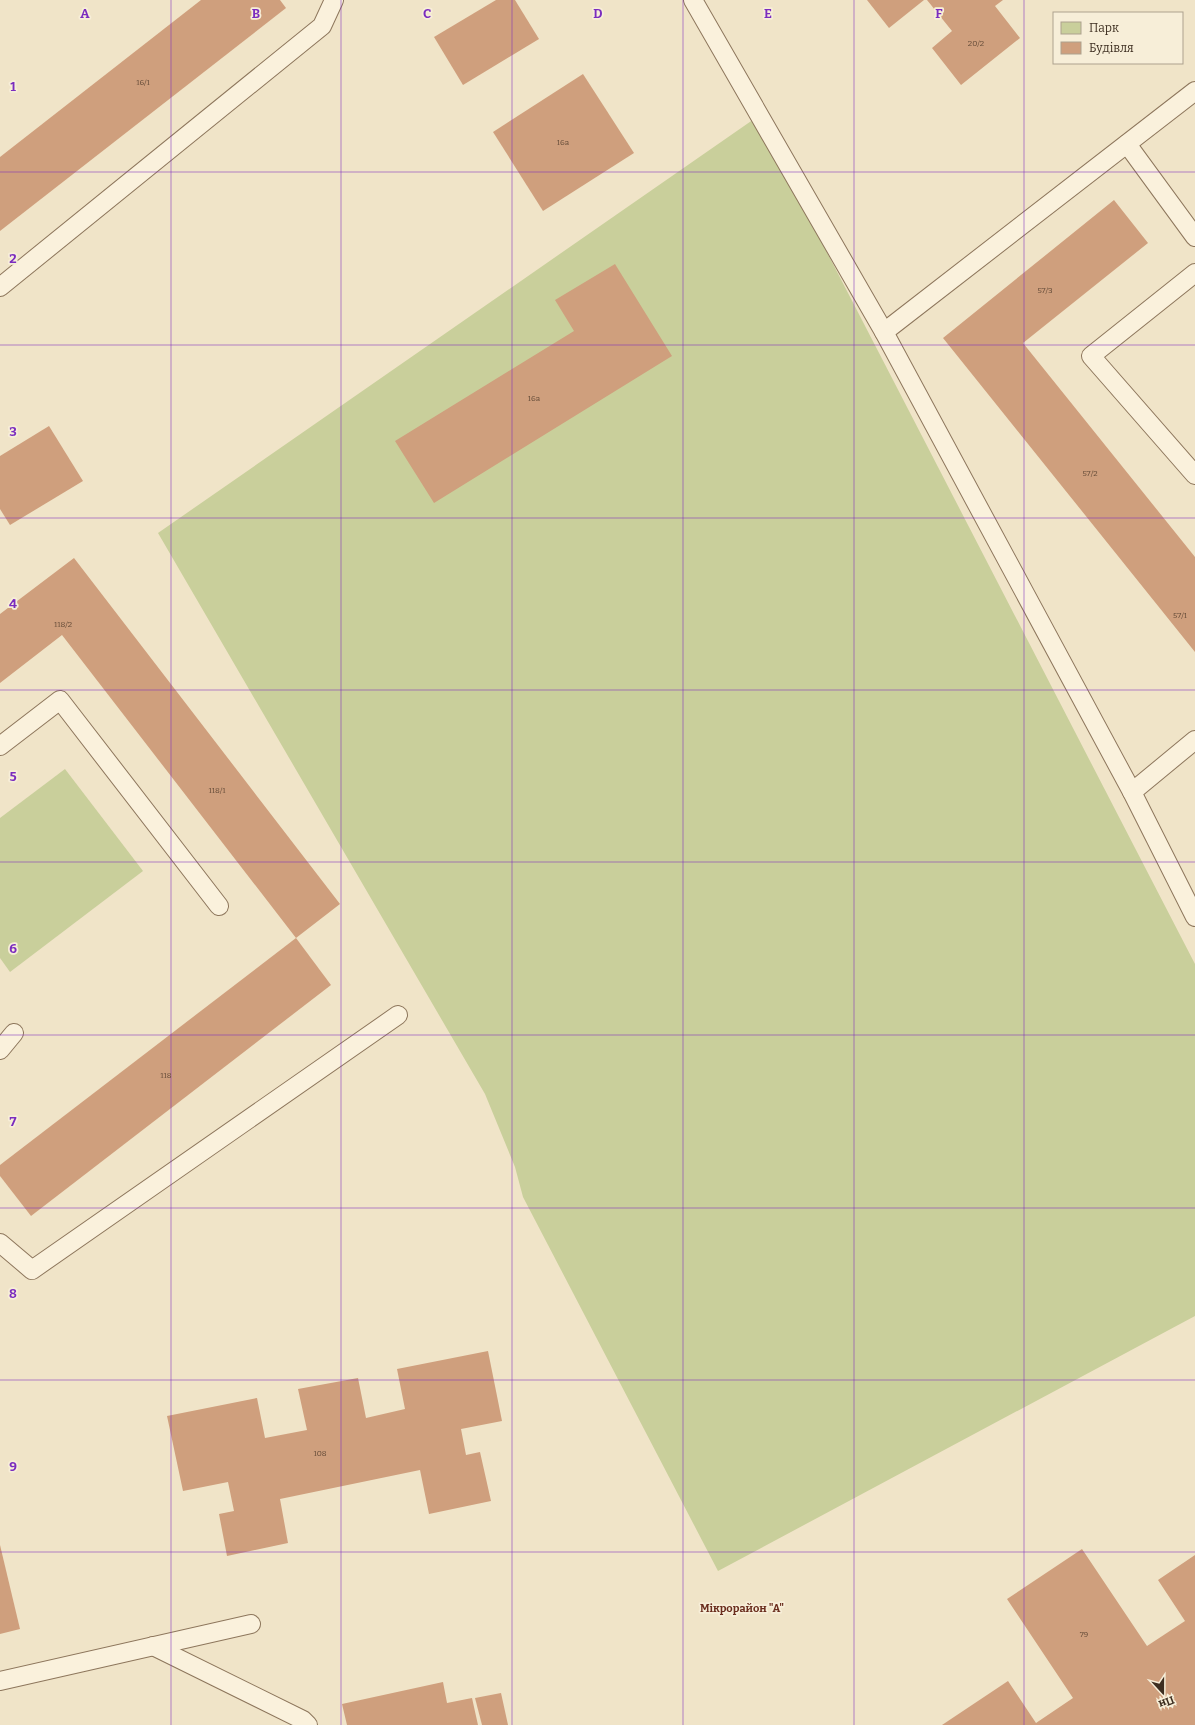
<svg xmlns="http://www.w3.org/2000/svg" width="1195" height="1725" viewBox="0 0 1195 1725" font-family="Bitter,serif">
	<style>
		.green { fill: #c9cf9b }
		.building { fill: #cf9f7d }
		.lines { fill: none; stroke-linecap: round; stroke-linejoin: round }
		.service-casing { stroke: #8d765c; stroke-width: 20 }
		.service { stroke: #faf1dc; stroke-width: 18 }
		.grid { fill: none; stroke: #7b2cbf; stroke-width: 1; stroke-opacity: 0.55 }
		.labels { text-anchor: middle; stroke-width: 3.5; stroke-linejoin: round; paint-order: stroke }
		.number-label { font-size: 8px; fill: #624a37 }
		.neighbourhood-label { font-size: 11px; font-weight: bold; fill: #6b2e1e; stroke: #f7eed8 }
		.grid-label { font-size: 13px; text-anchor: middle; font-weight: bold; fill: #7b2cbf; stroke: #f7eed8; stroke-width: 3.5; stroke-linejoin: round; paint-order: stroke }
	</style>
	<rect width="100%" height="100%" fill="#f0e4c8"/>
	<g class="green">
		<polygon points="757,117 1195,964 1195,1316 718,1571 523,1197 515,1167 485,1094 158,533"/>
		<polygon points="65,769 143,871 10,972 0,958 0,818"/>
	</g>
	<g class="building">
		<polygon points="201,0 280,0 286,8 0,231 0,157"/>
		<polygon points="496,0 515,0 539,39 463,85 434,37"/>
		<polygon points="867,0 924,0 889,28"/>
		<polygon points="927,0 1003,0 995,6 1020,38 961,85 932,48 952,31"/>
		<polygon points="583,74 634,153 543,211 493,132"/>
		<polygon points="1114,200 1148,243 1023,343 1195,557 1195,652 943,338"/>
		<polygon points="615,264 672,356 434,503 395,441 574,331 555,300"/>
		<polygon points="49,426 83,481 10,525 0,509 0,456"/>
		<polygon points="74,558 340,904 296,938 62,635 0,683 0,614"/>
		<polygon points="296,938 331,985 31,1216 0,1176 0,1165"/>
		<polygon points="488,1351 502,1421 461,1429 466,1455 480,1452 491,1501 429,1514 420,1470 280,1499 288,1543 227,1556 219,1514 234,1511 228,1482 183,1491 167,1416 257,1398 265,1438 307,1430 298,1389 358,1378 366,1418 405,1409 397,1369"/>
		<polygon points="0,1545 20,1629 0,1634"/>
		<polygon points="1082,1549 1147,1646 1185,1621 1158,1580 1195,1555 1195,1725 942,1725 1008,1681 1036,1723 1073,1698 1007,1599"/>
		<polygon points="443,1682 447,1703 472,1698 478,1725 347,1725 342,1704"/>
		<polygon points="501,1693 508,1725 482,1725 475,1698"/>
	</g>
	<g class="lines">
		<defs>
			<g id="service">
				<polyline points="693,0 884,332 1132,792"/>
				<polyline points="1127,144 1195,237"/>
				<polyline points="1195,273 1091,356 1195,475"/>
				<polyline points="0,287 322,26 334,0"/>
				<polyline points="884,332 1195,91"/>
				<polyline points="1195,740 1132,792 1195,917"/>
				<polyline points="0,746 60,700 219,906"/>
				<polyline points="0,1050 14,1033"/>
				<polyline points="0,1243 32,1270 398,1015"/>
				<polyline points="153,1646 303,1720 308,1725"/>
				<polyline points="0,1681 251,1624"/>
			</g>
		</defs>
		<use href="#service" class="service-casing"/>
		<use href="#service" class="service"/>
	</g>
	<path class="grid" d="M171,0V1725M341,0V1725M512,0V1725M683,0V1725M854,0V1725M1024,0V1725M0,172H1195M0,345H1195M0,518H1195M0,690H1195M0,862H1195M0,1035H1195M0,1208H1195M0,1380H1195M0,1552H1195"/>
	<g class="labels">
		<g class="number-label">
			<text x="976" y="46">20/2</text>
			<text x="143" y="85">16/1</text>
			<text x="563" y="145">16а</text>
			<text x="1045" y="293">57/3</text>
			<text x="534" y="401">16а</text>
			<text x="1090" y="476">57/2</text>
			<text x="1180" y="618">57/1</text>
			<text x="63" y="627">118/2</text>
			<text x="217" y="793">118/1</text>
			<text x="166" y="1078">118</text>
			<text x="320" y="1456">108</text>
			<text x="1084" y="1637">79</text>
		</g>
		<g class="neighbourhood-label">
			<text x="742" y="1612">Мікрорайон "А"</text>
		</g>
	</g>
	<g class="grid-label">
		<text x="85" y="18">A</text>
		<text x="256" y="18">B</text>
		<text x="427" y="18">C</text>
		<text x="598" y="18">D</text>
		<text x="768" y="18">E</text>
		<text x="939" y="18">F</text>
		<text x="13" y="91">1</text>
		<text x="13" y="263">2</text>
		<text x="13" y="436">3</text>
		<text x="13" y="608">4</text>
		<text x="13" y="781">5</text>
		<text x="13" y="953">6</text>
		<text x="13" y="1126">7</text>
		<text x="13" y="1298">8</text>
		<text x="13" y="1471">9</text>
	</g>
	<rect x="1053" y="12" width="130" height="52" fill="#f7eed8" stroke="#ada18e"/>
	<rect x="1061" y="22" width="20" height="12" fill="#c9cf9b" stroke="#ada18e"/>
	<text x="1089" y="32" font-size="12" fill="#3d2e20">Парк</text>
	<rect x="1061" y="42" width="20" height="12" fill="#cf9f7d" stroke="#ada18e"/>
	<text x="1089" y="52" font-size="12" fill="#3d2e20">Будівля</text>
	<g transform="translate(1163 1693) rotate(159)" stroke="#f7eed8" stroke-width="3" paint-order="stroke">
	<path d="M0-3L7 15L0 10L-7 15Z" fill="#3d2e20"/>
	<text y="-6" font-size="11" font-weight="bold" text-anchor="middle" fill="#3d2e20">Пн</text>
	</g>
</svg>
